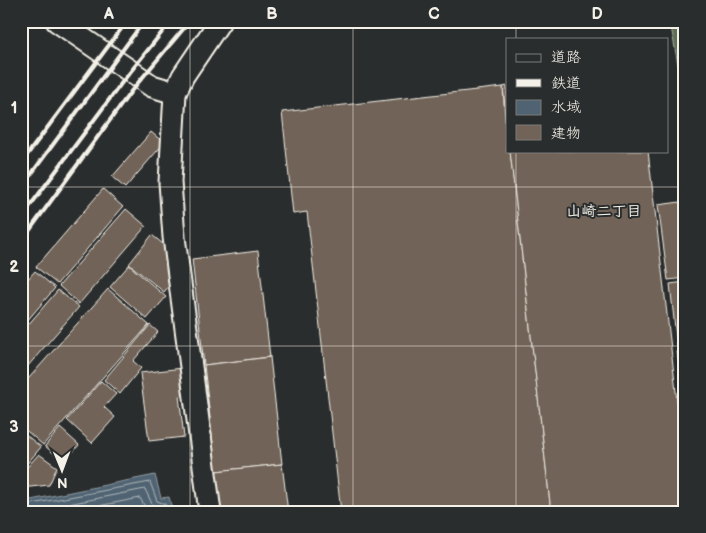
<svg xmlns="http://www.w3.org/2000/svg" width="706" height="533" viewBox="0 0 706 533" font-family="'Balsamiq Sans','Klee One',sans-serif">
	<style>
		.green { fill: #606e57; stroke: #aab0a0 }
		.water { fill: #506373; stroke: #929ca2 }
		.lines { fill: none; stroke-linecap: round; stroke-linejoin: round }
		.shore { stroke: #b2b8b9; stroke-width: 1 }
		.building { fill: #716358; stroke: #f4f1e8 }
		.minor-casing { stroke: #f4f1e8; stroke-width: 25 }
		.minor { stroke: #2a2d2e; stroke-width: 21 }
		.rail { stroke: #f4f1e8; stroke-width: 4 }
		.grid { fill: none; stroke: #f4f1e8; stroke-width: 1; stroke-opacity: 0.55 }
		.labels { text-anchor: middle; stroke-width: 4; stroke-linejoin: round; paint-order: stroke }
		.neighbourhood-label { font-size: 15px; font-weight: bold; fill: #f4f1e8; stroke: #2a2d2e }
		.neatline { fill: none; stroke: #f4f1e8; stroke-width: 2 }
		.grid-label { font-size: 16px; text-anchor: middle; font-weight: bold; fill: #f4f1e8 }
	</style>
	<rect width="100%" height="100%" fill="#2a2d2e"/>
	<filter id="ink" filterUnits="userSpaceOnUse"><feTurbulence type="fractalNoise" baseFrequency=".02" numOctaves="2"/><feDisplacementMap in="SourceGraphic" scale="10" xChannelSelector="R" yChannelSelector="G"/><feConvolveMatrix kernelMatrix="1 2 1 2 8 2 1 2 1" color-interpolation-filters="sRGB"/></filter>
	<g filter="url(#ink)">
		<polygon class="green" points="670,21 685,21 685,103"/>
		<polygon class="water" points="155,475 161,498 169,497 173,512 21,512 21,502"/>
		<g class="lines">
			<g class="shore">
				<polyline points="21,506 150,482 157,501 165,504 168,512"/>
				<polyline points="28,512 145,489 152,504 161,512"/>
				<polyline points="67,512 140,498 148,512"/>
			</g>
		</g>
		<g class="building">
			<polygon points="507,86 507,127 503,87"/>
			<polygon points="503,87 507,151 510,151 551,512 341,512 307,212 293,214 282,112"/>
			<polygon points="151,132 164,143 125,188 112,177"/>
			<polygon points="510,151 648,151 685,469 685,512 551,512"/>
			<polygon points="103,189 123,207 57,284 36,267"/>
			<polygon points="680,202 685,243 685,278 668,280 658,205"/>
			<polygon points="126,209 146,226 79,304 59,286"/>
			<polygon points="152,235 169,249 173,281 164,292 129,264"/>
			<polygon points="258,251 270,357 204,365 192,259"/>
			<polygon points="129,265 166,297 147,319 110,287"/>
			<polygon points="35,271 55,288 21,328 21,287"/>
			<polygon points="685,282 685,345 677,346 670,284"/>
			<polygon points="108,289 149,325 43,445 21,426 21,387"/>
			<polygon points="58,290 79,307 21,374 21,333"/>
			<polygon points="150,325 158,332 133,361 141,368 120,394 104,380"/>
			<polygon points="685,350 685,413 677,351"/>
			<polygon points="270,357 282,464 216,471 204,365"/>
			<polygon points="183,368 187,395 179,396 184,437 149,441 140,373"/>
			<polygon points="101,381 116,394 104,407 115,417 92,443 67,420"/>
			<polygon points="60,428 79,445 64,462 45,446"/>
			<polygon points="21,431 41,447 21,471"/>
			<polygon points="39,454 57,467 49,485 21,488 21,474"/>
			<polygon points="282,464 288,512 220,512 216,471"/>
		</g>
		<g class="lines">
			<defs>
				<g id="minor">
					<polyline points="57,21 152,86 175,93 183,76 220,21"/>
					<polyline points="175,93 170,182 174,237 210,512"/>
				</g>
			</defs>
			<use href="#minor" class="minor-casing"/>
			<use href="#minor" class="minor"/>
			<g class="rail">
				<polyline points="21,163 127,21"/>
				<polyline points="21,188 144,21"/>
				<polyline points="21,218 123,81 171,21"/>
				<polyline points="21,242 132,90 190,21"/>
			</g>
		</g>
	</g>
	<path class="grid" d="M190,21V512M353,21V512M516,21V39M516,151V512M21,187H685M21,346H685"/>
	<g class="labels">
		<g class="neighbourhood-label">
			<text x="604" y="216">山崎二丁目</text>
		</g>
	</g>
	<rect width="706" height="533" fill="none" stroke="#2a2d2e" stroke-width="55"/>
	<rect x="506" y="38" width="162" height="115" fill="#2a2d2e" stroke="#7b7b78"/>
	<rect x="516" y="54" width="25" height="8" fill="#2a2d2e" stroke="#7b7b78"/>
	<text x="551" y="62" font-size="15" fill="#f4f1e8">道路</text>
	<rect x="516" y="79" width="25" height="8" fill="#f4f1e8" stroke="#7b7b78"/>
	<text x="551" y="88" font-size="15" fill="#f4f1e8">鉄道</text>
	<rect x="516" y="100" width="25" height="15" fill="#506373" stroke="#7b7b78"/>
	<text x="551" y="112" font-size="15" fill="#f4f1e8">水域</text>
	<rect x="516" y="125" width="25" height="15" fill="#716358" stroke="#7b7b78"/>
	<text x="551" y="138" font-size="15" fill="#f4f1e8">建物</text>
	<g transform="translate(62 470) rotate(179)" stroke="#2a2d2e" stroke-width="4" paint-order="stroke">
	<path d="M0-4L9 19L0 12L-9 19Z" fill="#f4f1e8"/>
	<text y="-8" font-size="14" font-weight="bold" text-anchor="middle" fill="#f4f1e8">N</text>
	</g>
	<rect x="28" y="28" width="650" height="478" class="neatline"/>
	<g class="grid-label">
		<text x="109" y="19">A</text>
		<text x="272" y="19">B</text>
		<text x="434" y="19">C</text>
		<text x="597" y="19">D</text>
		<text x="14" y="113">1</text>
		<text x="14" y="272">2</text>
		<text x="14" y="432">3</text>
	</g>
</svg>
